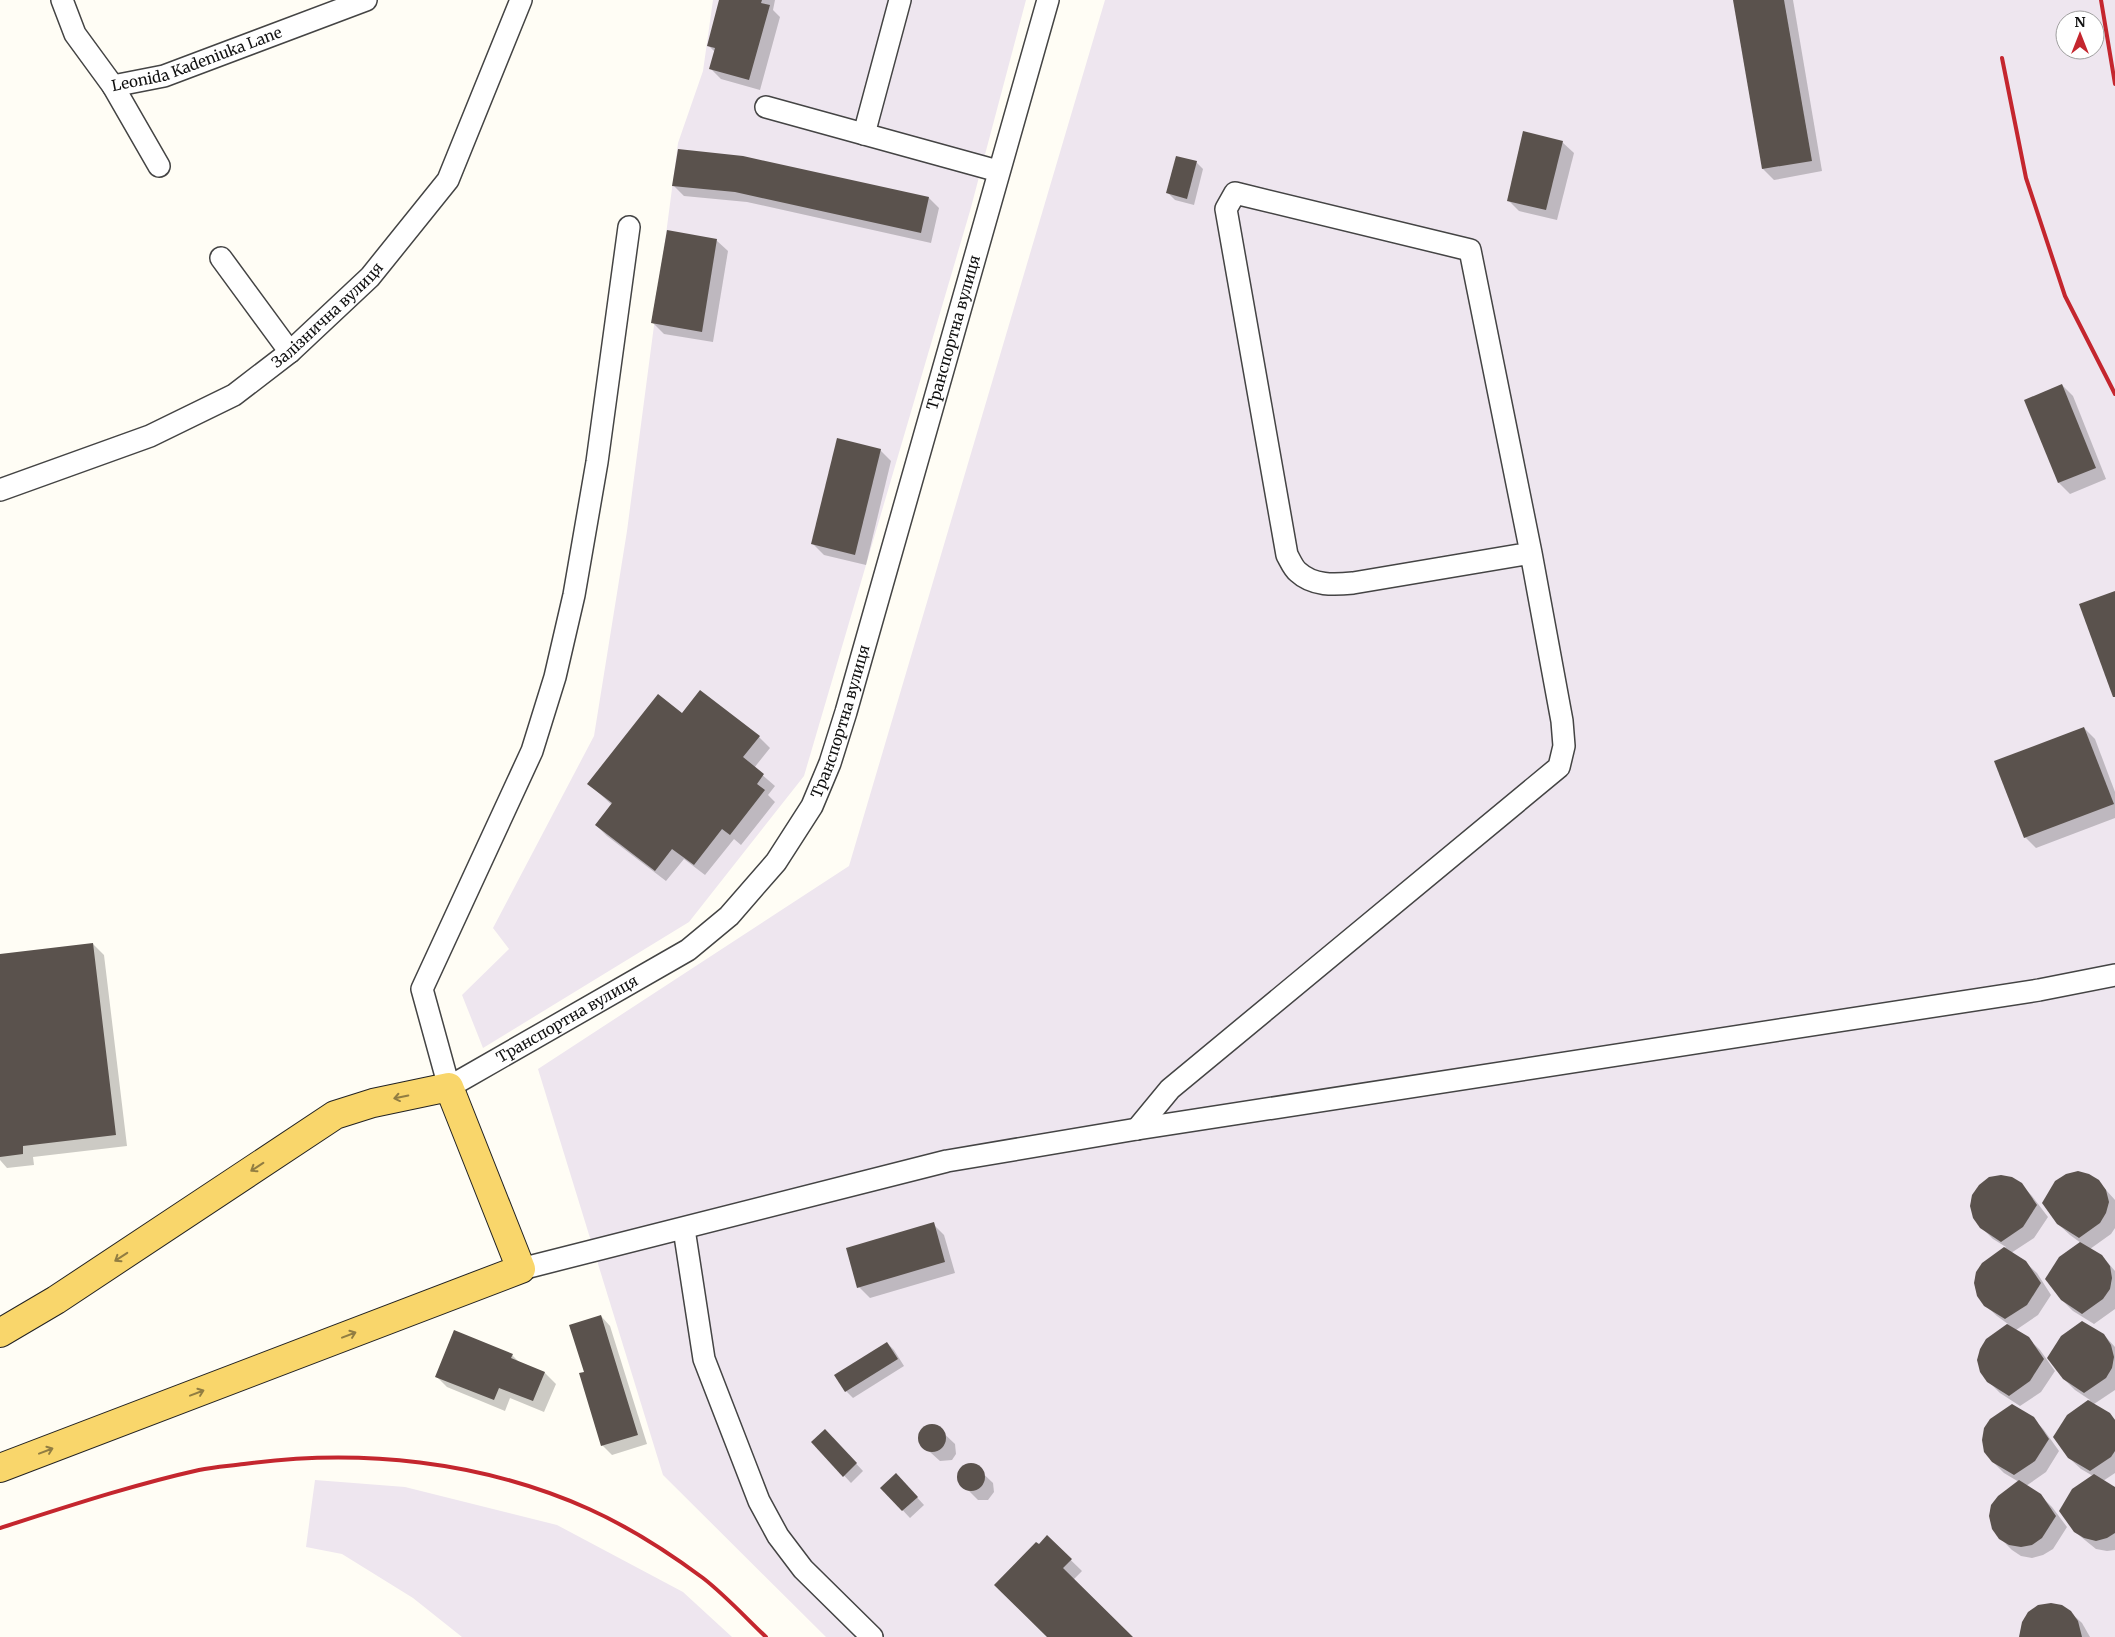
<svg xmlns="http://www.w3.org/2000/svg" width="2115" height="1637" viewBox="0 0 2115 1637" font-family="Merriweather,serif">
	<style>
		.industrial { fill: #eee6ef; fill-rule: evenodd }
		.shadow { fill: #0003 }
		.building { fill: #5a524d }
		.lines { fill: none; stroke-linecap: round; stroke-linejoin: round }
		.minor-casing { stroke: #444; stroke-width: 24 }
		.major-casing { stroke: #222; stroke-width: 30 }
		.minor { stroke: #fff; stroke-width: 21 }
		.major { stroke: #f9d66b; stroke-width: 28 }
		.rail { stroke: #c4262e; stroke-width: 4 }
		.oneway { stroke: #917d42 }
		.labels { text-anchor: middle; stroke-width: 5; stroke-linejoin: round; paint-order: stroke }
		.street-label { font-size: 15px; fill: #111; stroke: #fff }
	</style>
	<rect width="100%" height="100%" fill="#fffdf5"/>
	<g class="industrial">
		<polygon points="713,0 1026,0 970,211 804,776 689,922 483,1048 462,995 509,949 493,928 594,736 627,531 678,143 703,71"/>
		<path d="M1105,0H2115V1637H826L663,1475L538,1069L849,866ZM2065,20H2095V50H2065Z"/>
		<polygon points="315,1480 405,1487 557,1525 683,1592 732,1637 462,1637 413,1598 342,1554 306,1547"/>
	</g>
	<g class="shadow">
		<polygon points="721,0 775,0 773,10 780,17 760,90 721,79 710,68 715,52 708,45"/>
		<polygon points="1735,0 1793,0 1822,171 1774,180 1763,169"/>
		<polygon points="1562,142 1574,153 1557,220 1519,211 1508,200"/>
		<polygon points="1196,162 1203,169 1194,205 1175,200 1168,193"/>
		<polygon points="674,186 929,198 939,208 931,243 747,202 684,196"/>
		<polygon points="716,240 728,251 713,342 664,334 653,323"/>
		<polygon points="2062,385 2073,396 2106,479 2070,494 2059,483"/>
		<polygon points="880,450 891,461 866,565 824,555 813,544"/>
		<polygon points="682,714 759,737 770,748 754,768 775,786 768,795 775,802 741,845 734,839 705,875 684,859 666,881 607,836 596,825 612,805 589,784"/>
		<polygon points="2084,728 2095,739 2115,792 2115,818 2036,848 2025,837"/>
		<polygon points="93,944 104,955 127,1146 33,1157 34,1165 7,1168 0,1160 0,955"/>
		<polygon points="2098,1181 2115,1200 2115,1228 2111,1234 2090,1249 2102,1256 2115,1271 2115,1309 2094,1324 2073,1311 2062,1300 2060,1258 2081,1243 2070,1235 2058,1224"/>
		<polygon points="2021,1184 2032,1196 2048,1217 2034,1238 2011,1253 2025,1262 2037,1273 2051,1295 2038,1315 2016,1330 2028,1338 2040,1350 2055,1371 2041,1392 2020,1406 2000,1393 1988,1381 1987,1340 2008,1324 1997,1316 1985,1305 1983,1263 2006,1247 1993,1239 1981,1227"/>
		<polygon points="933,1224 944,1235 955,1273 870,1298 859,1287"/>
		<polygon points="601,1316 610,1326 647,1444 612,1455 602,1445 585,1373"/>
		<polygon points="2104,1335 2115,1347 2115,1390 2094,1404 2115,1420 2115,1473 2103,1481 2115,1488 2115,1550 2107,1551 2096,1549 2075,1532 2093,1476 2081,1469 2069,1458 2068,1416 2090,1400 2075,1390 2064,1379"/>
		<polygon points="887,1343 894,1350 904,1366 853,1398 846,1391"/>
		<polygon points="512,1355 519,1362 545,1373 556,1384 544,1412 510,1398 505,1411 447,1387 436,1376"/>
		<polygon points="2033,1418 2044,1430 2059,1451 2046,1472 2026,1486 2040,1495 2052,1507 2067,1527 2053,1549 2043,1555 2032,1558 2021,1556 2012,1550 2000,1538 2019,1482 2004,1473 1993,1462"/>
		<polygon points="936,1426 955,1444 956,1454 952,1460 940,1461 921,1444 921,1434 927,1427"/>
		<polygon points="832,1438 863,1471 851,1483 813,1442"/>
		<polygon points="974,1465 993,1483 994,1492 988,1500 978,1500 960,1482 959,1473 962,1466"/>
		<polygon points="903,1482 924,1505 910,1518 882,1488"/>
		<polygon points="1047,1537 1082,1571 1073,1580 1131,1637 1049,1637 1039,1546"/>
		<polygon points="2070,1612 2082,1623 2090,1637 2022,1637"/>
	</g>
	<g class="building">
		<polygon points="719,0 762,0 761,3 770,5 749,80 709,69 715,48 707,46"/>
		<polygon points="1733,0 1784,0 1812,161 1762,169"/>
		<polygon points="1523,131 1563,141 1546,210 1507,201"/>
		<polygon points="678,149 743,156 929,197 921,233 735,192 672,186"/>
		<polygon points="1176,156 1197,161 1187,199 1166,193"/>
		<polygon points="667,230 717,239 702,332 651,323"/>
		<polygon points="2062,384 2096,468 2058,483 2024,400"/>
		<polygon points="837,438 881,449 855,555 811,544"/>
		<polygon points="2115,591 2115,697 2113,697 2079,604"/>
		<polygon points="700,690 760,736 743,757 764,774 757,784 765,790 730,835 722,829 694,865 672,849 655,871 595,825 612,803 587,784 658,694 682,713"/>
		<polygon points="2084,727 2114,804 2024,838 1994,761"/>
		<polygon points="93,943 116,1135 23,1146 23,1154 0,1157 0,954"/>
		<polygon points="2078,1171 2089,1174 2099,1180 2106,1190 2109,1202 2106,1213 2100,1223 2079,1238 2057,1224 2042,1203 2055,1181 2066,1174"/>
		<polygon points="2001,1175 2012,1177 2022,1183 2037,1205 2023,1227 2001,1242 1980,1228 1973,1218 1970,1206 1972,1195 1979,1185 1989,1177"/>
		<polygon points="934,1222 945,1262 857,1288 846,1248"/>
		<polygon points="2080,1242 2102,1255 2110,1266 2112,1278 2110,1289 2103,1299 2082,1314 2061,1300 2045,1279 2059,1257"/>
		<polygon points="2004,1247 2026,1261 2041,1283 2027,1305 2005,1319 1984,1306 1977,1296 1974,1283 1976,1272 1982,1263"/>
		<polygon points="601,1315 638,1435 601,1446 579,1373 584,1372 569,1325"/>
		<polygon points="2082,1321 2104,1334 2111,1345 2114,1357 2112,1368 2106,1378 2084,1393 2063,1379 2047,1358 2061,1336"/>
		<polygon points="2007,1324 2029,1337 2044,1359 2030,1381 2009,1396 1987,1382 1980,1372 1977,1360 1980,1349 1986,1339"/>
		<polygon points="454,1330 513,1354 511,1358 545,1372 533,1401 499,1388 494,1400 435,1377"/>
		<polygon points="887,1342 898,1359 845,1392 834,1375"/>
		<polygon points="2088,1400 2110,1413 2115,1420 2115,1451 2111,1457 2090,1471 2068,1458 2053,1437 2067,1415"/>
		<polygon points="2012,1404 2034,1417 2049,1439 2035,1461 2014,1475 1992,1462 1984,1452 1982,1440 1984,1428 1990,1419"/>
		<circle cx="932" cy="1438" r="14"/>
		<polygon points="825,1429 857,1463 843,1477 811,1442"/>
		<circle cx="971" cy="1477" r="14"/>
		<polygon points="896,1473 918,1497 902,1511 880,1488"/>
		<polygon points="2094,1474 2115,1487 2115,1533 2107,1538 2096,1541 2084,1538 2074,1532 2059,1511 2072,1489"/>
		<polygon points="2019,1480 2041,1494 2056,1516 2042,1538 2032,1545 2021,1547 2009,1545 1999,1539 1992,1529 1989,1516 1991,1505 1998,1496"/>
		<polygon points="1047,1535 1072,1559 1063,1568 1133,1637 1047,1637 994,1585 1036,1542 1039,1544"/>
		<polygon points="2051,1603 2062,1605 2071,1611 2078,1621 2082,1637 2019,1637 2022,1622 2028,1612 2038,1605"/>
	</g>
	<g class="lines">
		<defs>
			<g id="minor">
				<polyline points="62,0 75,34 113,86 159,166"/>
				<path id="s1" d="M113,86L164,76L366,0"/>
				<polyline points="766,107 998,171"/>
				<polyline points="864,134 900,0"/>
				<path id="s2" d="M629,227L597,462L574,595L555,677L532,751L422,989L449,1087L688,950L729,916L776,862L812,806L830,763L846,712L1048,0"/>
				<polyline points="221,258 290,352"/>
				<path id="s3" d="M0,490L150,436L234,395L290,352L370,277L448,180L521,0"/>
				<path d="M1137,1129L1170,1089L1559,767L1564,746L1562,721L1531,553L1470,250L1235,193L1226,209L1287,555C1290,560 1293,568 1298,572C1313,586 1334,585 1353,583L1531,553"/>
				<polyline points="684,1229 704,1359 759,1501 778,1536 803,1569 872,1637"/>
				<polyline points="521,1269 947,1161 1137,1129 2039,990 2115,975"/>
			</g>
			<polyline id="major" points="0,1333 56,1300 335,1115 373,1103 449,1087 521,1269 0,1468"/>
		</defs>
		<use href="#minor" class="minor-casing"/>
		<use href="#major" class="major-casing"/>
		<use href="#minor" class="minor"/>
		<use href="#major" class="major"/>
		<g class="rail">
			<polyline points="2101,0 2115,84"/>
			<polyline points="2002,58 2026,178 2065,296 2115,394"/>
			<path d="M0,1528C66,1507 132,1485 199,1470C214,1467 229,1466 244,1464C360,1448 482,1461 589,1509C629,1527 668,1552 703,1578C725,1595 746,1618 766,1637"/>
		</g>
	</g>
	<defs><path id="oneway-shaft" d="M-6 0H5M1.5-3L5.5 0L1.5 3" fill="none" stroke-width="1.6" stroke-linecap="round" stroke-linejoin="round" transform="scale(1.25)"/></defs>
	<g class="oneway">
		<use href="#oneway-shaft" transform="translate(401 1097) rotate(168)"/>
		<use href="#oneway-shaft" transform="translate(257 1167) rotate(147)"/>
		<use href="#oneway-shaft" transform="translate(121 1257) rotate(147)"/>
		<use href="#oneway-shaft" transform="translate(349 1335) rotate(-21)"/>
		<use href="#oneway-shaft" transform="translate(197 1393) rotate(-21)"/>
		<use href="#oneway-shaft" transform="translate(46 1451) rotate(-21)"/>
	</g>
	<g class="labels">
		<g class="street-label">
			<text dy="5" stroke="none"><textPath href="#s1" startOffset="88">Leonida Kadeniuka Lane</textPath></text>
			<text dy="5" stroke="none"><textPath href="#s3" startOffset="376">Залізнична вулиця</textPath></text>
			<text dy="5" stroke="none"><textPath href="#s2" startOffset="1859">Транспортна вулиця</textPath></text>
			<text dy="5" stroke="none"><textPath href="#s2" startOffset="1454">Транспортна вулиця</textPath></text>
			<text dy="5" stroke="none"><textPath href="#s2" startOffset="1034">Транспортна вулиця</textPath></text>
		</g>
	</g>
	<g transform="translate(2080 35)"><circle r="24" fill="#ffffff" stroke="#a0a0a0"/>
	<path d="M0-4L9 19L0 12L-9 19Z" fill="#c4262e"/>
	<text y="-8" font-size="14" font-weight="bold" text-anchor="middle" fill="#111111">N</text>
	</g>
</svg>
